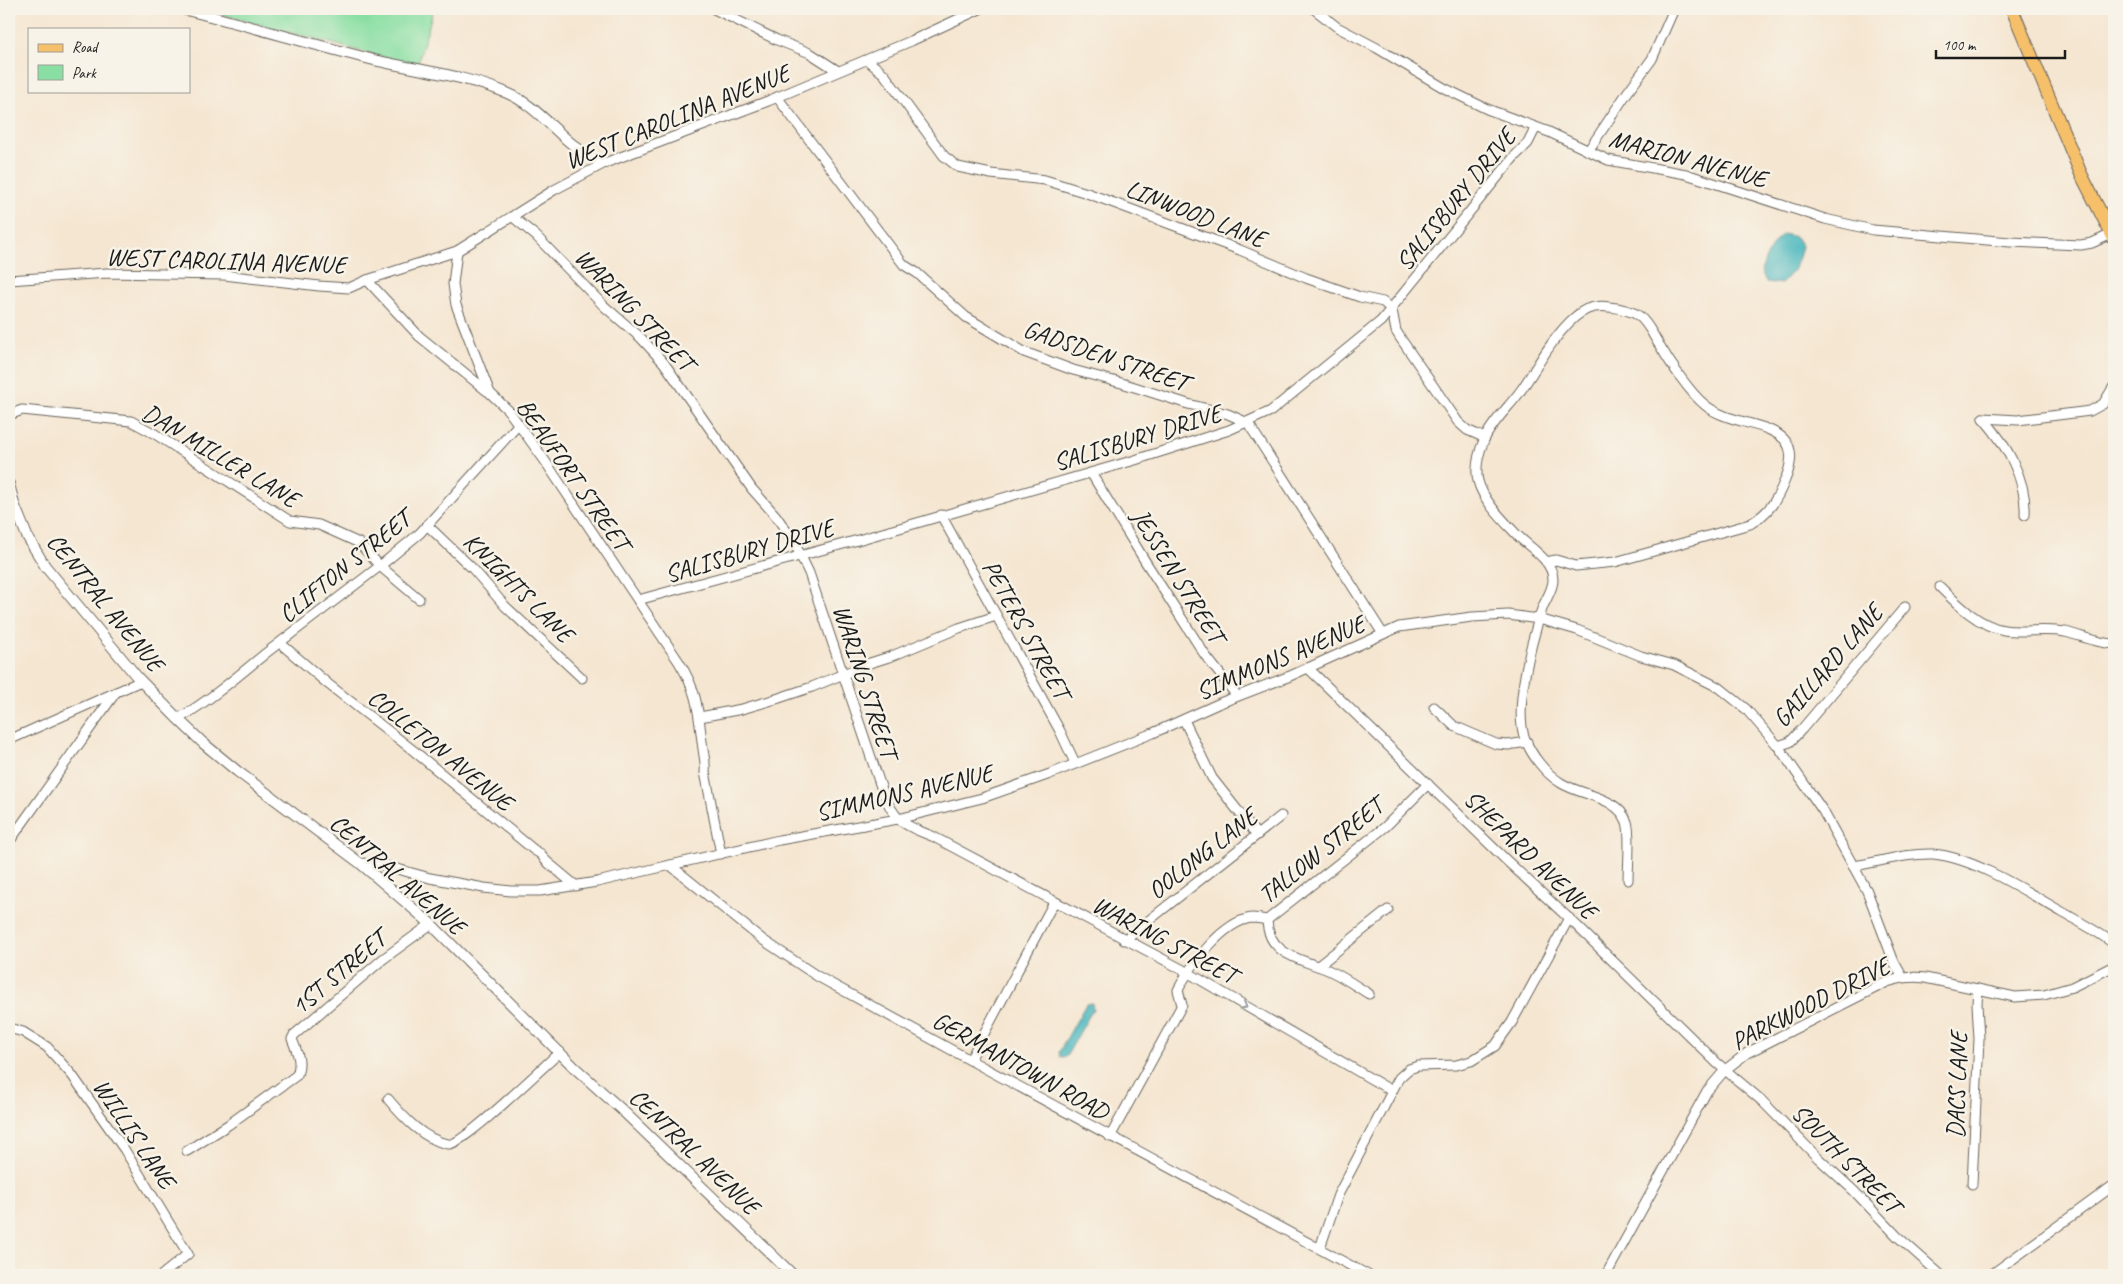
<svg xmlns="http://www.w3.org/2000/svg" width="2123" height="1284" viewBox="0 0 2123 1284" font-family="Caveat,sans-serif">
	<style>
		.green { fill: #89dfa3; stroke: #527e60 }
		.water { fill: #47b6bd; stroke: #32696c }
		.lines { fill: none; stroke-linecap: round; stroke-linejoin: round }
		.minor-casing { stroke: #68635b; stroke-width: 11 }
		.tertiary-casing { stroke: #68635b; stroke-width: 12 }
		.primary-casing { stroke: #68635b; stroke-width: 14 }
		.minor { stroke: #fff; stroke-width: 9 }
		.tertiary { stroke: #fff; stroke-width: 10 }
		.primary { stroke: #f6c06b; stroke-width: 12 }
		.oneway { stroke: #999 }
		.labels { text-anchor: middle; stroke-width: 5; stroke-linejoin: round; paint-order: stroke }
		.street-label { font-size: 25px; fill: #1c1c1c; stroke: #f7f3e8 }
	</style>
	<rect width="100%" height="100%" fill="#f7f3e8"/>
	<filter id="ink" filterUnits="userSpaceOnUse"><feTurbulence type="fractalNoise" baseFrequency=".02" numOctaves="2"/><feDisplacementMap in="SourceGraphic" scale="10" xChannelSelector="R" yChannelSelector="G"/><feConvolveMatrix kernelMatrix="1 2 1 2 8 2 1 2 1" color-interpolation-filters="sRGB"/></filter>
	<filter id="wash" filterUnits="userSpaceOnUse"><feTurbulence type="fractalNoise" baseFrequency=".0096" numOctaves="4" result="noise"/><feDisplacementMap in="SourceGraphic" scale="20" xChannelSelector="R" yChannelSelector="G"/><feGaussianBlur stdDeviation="1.12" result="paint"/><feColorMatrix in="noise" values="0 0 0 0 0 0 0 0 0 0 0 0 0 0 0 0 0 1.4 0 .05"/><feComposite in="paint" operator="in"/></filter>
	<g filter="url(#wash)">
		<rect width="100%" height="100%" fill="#f5e6d1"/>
		<polygon class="green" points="201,9 430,9 433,11 417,66"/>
		<g class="water">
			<path d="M1783,234L1796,237L1802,246C1799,261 1793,274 1781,284L1766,282L1761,271C1766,257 1771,244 1783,234Z"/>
			<polygon points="1092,1003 1093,1009 1066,1057 1060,1057 1059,1052 1086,1004"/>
		</g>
	</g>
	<g filter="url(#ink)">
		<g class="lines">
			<defs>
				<g id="minor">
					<polyline points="714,9 777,40 810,53 838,71"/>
					<polyline points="1314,9 1337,27 1377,48 1444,88 1487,109 1549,132 1608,160 1686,174 1825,219 1873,230 2010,242 2081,245 2092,243 2114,233"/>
					<polyline points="867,60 884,74 944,156 958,167 991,174 1045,180 1087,193 1240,250 1306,278 1360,297 1383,302 1392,310 1396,331 1401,339 1458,422 1467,430 1485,438"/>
					<polyline points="777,97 904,265 917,273 966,317 1024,352 1073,370 1125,384 1188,404 1228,414 1248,423 1383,634"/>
					<polyline points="1588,151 1627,93 1652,59 1674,9"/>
					<path d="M513,217L536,236L604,306L640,337L664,363L752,489L776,516L794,542L809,573L882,790C894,820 902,825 932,836L1187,972L1392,1091"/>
					<path d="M457,251L453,284L456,305L490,393L508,410L543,458L679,662C699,694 698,713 703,749C704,757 706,763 705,772L721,854"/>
					<polyline points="9,280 107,273 224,275 319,286 349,288 367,280 457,251 554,190 605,163 768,101 911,41 980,9"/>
					<polyline points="367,280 419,336 487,391"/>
					<polyline points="9,415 22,410 131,421 155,434 290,521 319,525 359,543 380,566 419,599"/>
					<polyline points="1983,418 2018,420 2090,411 2103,404 2114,386"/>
					<path d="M1983,418C2006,444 2027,479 2025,515"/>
					<polyline points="1091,473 1145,561 1205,655 1237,696"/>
					<polyline points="941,515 1060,731 1075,763"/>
					<polyline points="427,525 473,569 505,606 582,678"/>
					<path d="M1546,562L1556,560L1576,566L1615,562L1750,524C1769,513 1777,500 1785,480C1812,417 1737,432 1705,405C1690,393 1670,363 1660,346C1653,336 1649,324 1639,316C1630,310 1620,308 1609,307C1597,305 1585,308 1575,317C1552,337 1537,368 1519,393C1508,408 1492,422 1484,440C1479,452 1475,468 1478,481C1483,501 1504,521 1518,536C1530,548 1553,560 1553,580C1553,590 1545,600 1542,609C1532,640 1513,708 1525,739C1532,756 1545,773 1561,783C1582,796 1617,796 1627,822C1631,834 1628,867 1628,880"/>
					<path d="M1940,587C1957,604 1979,626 2004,630C2024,633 2045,628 2065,632C2082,636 2097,643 2114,644"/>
					<polyline points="638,600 858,540 1135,460 1229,430 1271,411 1381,321 1514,157 1528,143 1535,129"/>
					<polyline points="280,643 328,684 414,751 534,850 541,854 546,861 576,886"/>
					<polyline points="1308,668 1506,860 1576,925 1717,1063 1761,1100 1818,1158 1853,1190 1897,1236 1941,1275"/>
					<polyline points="1434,707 1454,726 1496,744 1508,745 1527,742"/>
					<polyline points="700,717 742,709 776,699 812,687 870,663 892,656 959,628 996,616"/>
					<path d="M178,719C209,701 238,676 266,653L380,566L420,533L518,425"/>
					<polyline points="1184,720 1212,778 1257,835"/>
					<polyline points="9,740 141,681"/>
					<polyline points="1778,746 1790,742 1802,729 1905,607"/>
					<polyline points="9,842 116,692"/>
					<polyline points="360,863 383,865 430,878 484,888 511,891 540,891 597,882 779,840 898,819 982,798 1050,774 1153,733 1220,703 1290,676 1399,627 1472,617 1508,615 1539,619 1577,630 1641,656 1674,665 1720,688 1746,709 1778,746 1823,811 1867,891 1894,962 1903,978"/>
					<path d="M670,865L763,940L817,976C1000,1077 1184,1177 1368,1275"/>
					<path d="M1853,866C1880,862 1906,853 1933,854C1973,857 2027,892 2062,912C2079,922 2098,931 2114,944"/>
					<path d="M1267,920C1268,956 1302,959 1328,970C1342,976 1356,986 1369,994"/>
					<polyline points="1124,940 1281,816"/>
					<polyline points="1318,966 1388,910"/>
					<polyline points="9,1028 23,1032 47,1047 72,1075 124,1149 188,1254 162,1275"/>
					<polyline points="970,1060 1054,902"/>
					<path d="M388,1099C403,1117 424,1140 448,1144C461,1147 545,1065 560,1052"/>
					<path d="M1110,1137L1182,1005L1178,990C1190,966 1223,921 1252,918C1256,918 1262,919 1267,920L1385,827L1428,784"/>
					<path d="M187,1151L228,1125L297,1075C302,1061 297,1052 292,1039L294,1035L383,959L431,924"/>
					<polyline points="1972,1184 1979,1039 1977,1004 1978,989"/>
					<polyline points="1320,1248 1338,1195 1399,1078 1409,1069 1418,1066 1456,1065 1471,1061 1495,1046 1512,1022 1569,918"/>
					<path d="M1606,1275L1707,1091L1725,1070L1747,1053L1887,982C1900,978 1911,976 1925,978L2015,997L2044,995L2072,987L2114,966"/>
					<polyline points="1991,1275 2114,1185"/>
				</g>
				<g id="tertiary">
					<path d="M183,9C246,25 308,43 370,59C415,70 464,75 507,93C545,109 565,150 605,163"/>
					<polyline points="9,484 14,504 27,536 45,566 138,678 178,719 203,743 237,771 360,863 431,924 575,1068 623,1111 793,1275"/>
				</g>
				<polyline id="primary" points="2012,9 2081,174 2114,239"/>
			</defs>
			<use href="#minor" class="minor-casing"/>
			<use href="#tertiary" class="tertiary-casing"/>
			<use href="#primary" class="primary-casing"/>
			<use href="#minor" class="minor"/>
			<use href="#tertiary" class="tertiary"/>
			<use href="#primary" class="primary"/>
		</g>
		<defs><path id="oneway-chevron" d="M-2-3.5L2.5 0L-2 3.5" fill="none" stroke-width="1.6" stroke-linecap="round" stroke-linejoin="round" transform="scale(1.25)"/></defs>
		<use class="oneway" href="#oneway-chevron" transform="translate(1244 1006) rotate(30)"/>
	</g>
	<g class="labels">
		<g class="street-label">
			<text transform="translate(677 116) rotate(-22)" y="9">WEST CAROLINA AVENUE</text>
			<text transform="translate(1688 158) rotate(15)" y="9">MARION AVENUE</text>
			<text transform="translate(1455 199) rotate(-51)" y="9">SALISBURY DRIVE</text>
			<text transform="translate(1196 213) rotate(21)" y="9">LINWOOD LANE</text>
			<text transform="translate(226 260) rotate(2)" y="9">WEST CAROLINA AVENUE</text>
			<text transform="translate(635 309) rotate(46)" y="9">WARING STREET</text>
			<text transform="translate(1106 355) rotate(19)" y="9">GADSDEN STREET</text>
			<text transform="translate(1137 437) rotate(-17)" y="9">SALISBURY DRIVE</text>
			<text transform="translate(221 455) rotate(31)" y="9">DAN MILLER LANE</text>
			<text transform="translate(574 474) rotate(55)" y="9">BEAUFORT STREET</text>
			<text transform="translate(749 550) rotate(-16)" y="9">SALISBURY DRIVE</text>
			<text transform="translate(344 566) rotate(-39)" y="9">CLIFTON STREET</text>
			<text transform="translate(1179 575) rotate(58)" y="9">JESSEN STREET</text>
			<text transform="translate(519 587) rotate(45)" y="9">KNIGHTS LANE</text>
			<text transform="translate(106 602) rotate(51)" y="9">CENTRAL AVENUE</text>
			<text transform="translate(1027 629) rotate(61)" y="9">PETERS STREET</text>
			<text transform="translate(1280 657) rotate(-23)" y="9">SIMMONS AVENUE</text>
			<text transform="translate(1827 665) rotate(-49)" y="9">GAILLARD LANE</text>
			<text transform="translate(866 681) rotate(72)" y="9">WARING STREET</text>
			<text transform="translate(441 749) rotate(39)" y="9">COLLETON AVENUE</text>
			<text transform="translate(904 792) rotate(-13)" y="9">SIMMONS AVENUE</text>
			<text transform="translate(1320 850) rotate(-39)" y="9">TALLOW STREET</text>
			<text transform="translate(1202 853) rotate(-38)" y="9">OOLONG LANE</text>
			<text transform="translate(1531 854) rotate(44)" y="9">SHEPARD AVENUE</text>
			<text transform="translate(398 874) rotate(41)" y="9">CENTRAL AVENUE</text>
			<text transform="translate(1165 939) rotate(28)" y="9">WARING STREET</text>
			<text transform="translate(338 972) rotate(-40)" y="9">1ST STREET</text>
			<text transform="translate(1810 1003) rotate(-27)" y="9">PARKWOOD DRIVE</text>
			<text transform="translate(1021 1065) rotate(29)" y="9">GERMANTOWN ROAD</text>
			<text transform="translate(1956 1085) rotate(-88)" y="9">DACS LANE</text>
			<text transform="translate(135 1133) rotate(56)" y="9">WILLIS LANE</text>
			<text transform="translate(695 1151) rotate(44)" y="9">CENTRAL AVENUE</text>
			<text transform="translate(1847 1158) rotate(45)" y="9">SOUTH STREET</text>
		</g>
	</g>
	<rect width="2123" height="1284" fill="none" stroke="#f7f3e8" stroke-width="30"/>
	<rect x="28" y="28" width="162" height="65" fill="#f7f3e8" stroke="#9f9d96"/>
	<rect x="38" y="44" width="25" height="8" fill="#f6c06b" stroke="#9f9d96"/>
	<text x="72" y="52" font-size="15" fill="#1c1c1c">Road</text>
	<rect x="38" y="65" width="25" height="15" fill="#89dfa3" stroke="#9f9d96"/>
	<text x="72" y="78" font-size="15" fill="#1c1c1c">Park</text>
	<path d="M1936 50v8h129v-8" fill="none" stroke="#1c1c1c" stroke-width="2.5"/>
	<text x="1943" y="50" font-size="15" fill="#1c1c1c" stroke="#f7f3e8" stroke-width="4" paint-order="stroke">100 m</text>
</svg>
